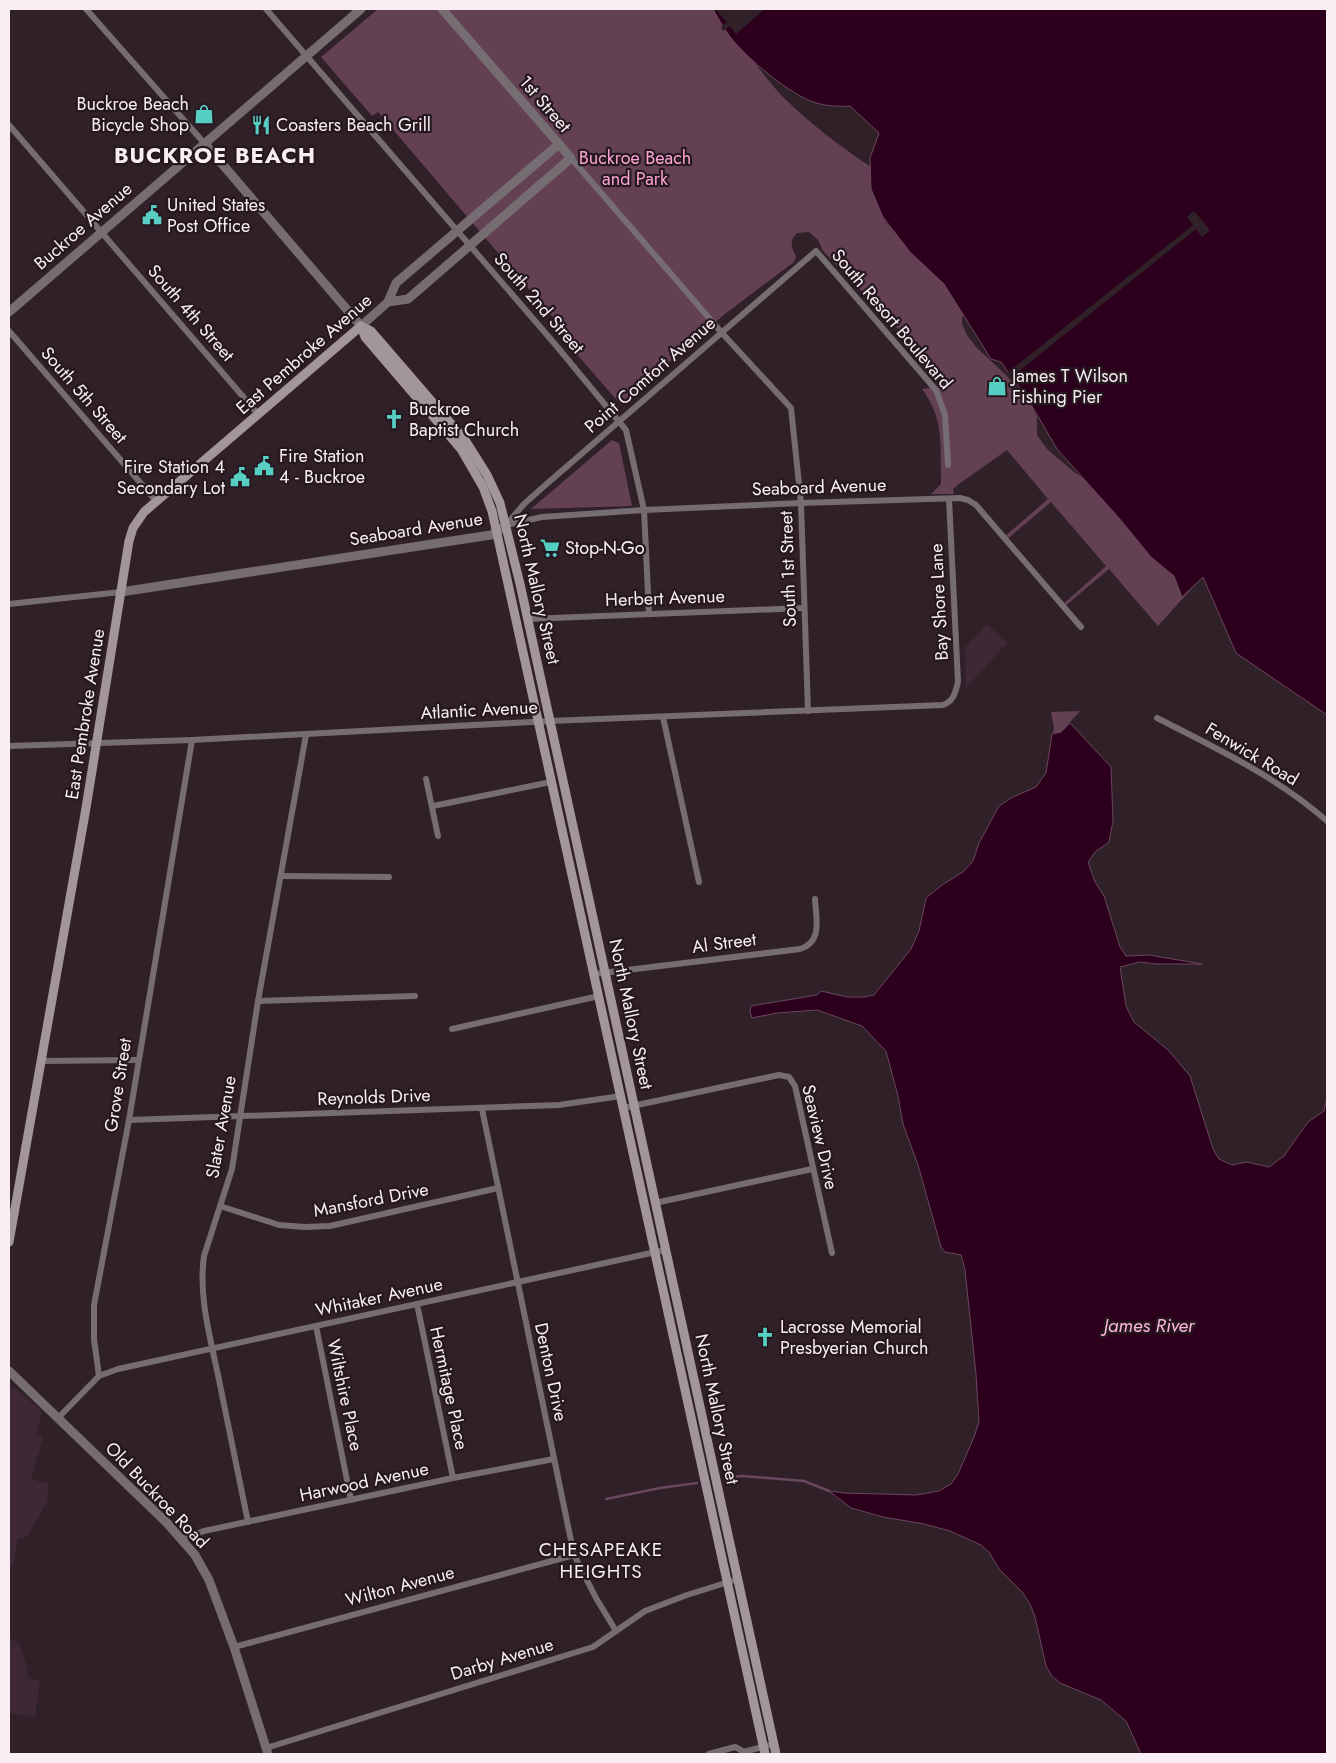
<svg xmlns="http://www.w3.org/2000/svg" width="1336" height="1763" viewBox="0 0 1336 1763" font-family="Jost,sans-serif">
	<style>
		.built { fill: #3d2833 }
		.green { fill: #644053 }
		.water { fill: #2c001c; stroke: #69475c }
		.pier { fill: #302129 }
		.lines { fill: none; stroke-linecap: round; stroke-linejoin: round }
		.stream { stroke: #69475c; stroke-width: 2.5 }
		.minor { stroke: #756d71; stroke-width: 6 }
		.tertiary { stroke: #756d71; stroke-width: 9 }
		.secondary { stroke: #a2959b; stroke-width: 9 }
		.labels { text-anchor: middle; stroke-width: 4.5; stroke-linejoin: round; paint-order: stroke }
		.poi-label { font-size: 18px; fill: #f8eef3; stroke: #26181f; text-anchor: start }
		.street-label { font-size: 18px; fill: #f8eef3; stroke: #26181f }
		.park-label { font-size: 18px; fill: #fba2d2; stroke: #26181f }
		.water-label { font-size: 19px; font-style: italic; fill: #ffb7dc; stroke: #26181f }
		.neighbourhood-label { font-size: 19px; letter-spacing: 1px; fill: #f8eef3; stroke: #26181f }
		.district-label { font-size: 22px; font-weight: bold; letter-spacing: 1px; fill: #f8eef3; stroke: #26181f }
	</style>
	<rect width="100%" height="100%" fill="#302129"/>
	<g class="built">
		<polygon points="987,624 1007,643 966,688 965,648"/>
		<polygon points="9,1386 16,1388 42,1412 36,1434 43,1437 31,1479 49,1484 47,1501 28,1536 18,1539 13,1567 9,1566"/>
		<polygon points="9,1637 20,1645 27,1667 28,1678 40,1681 35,1718 9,1713"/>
	</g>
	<g class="green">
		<path d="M378,9H769L739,42C754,61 768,82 785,99C815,128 850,154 885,176L882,211L886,223L970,308L962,318V324L967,335L976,347L1007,376L1030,403L1037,417V435L1047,449L1074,472L1102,491L1202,577L1158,626L1109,569L1064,607L1062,605L1106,566L1051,502L1005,541L1003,538L1048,499L1007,450L959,484L953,489L954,494H931L941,484C940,447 945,420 922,389L947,385L908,339L823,251L818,240L809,232L797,233C789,241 791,247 796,256L794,262L725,314L620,404L569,345L573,341L378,112L372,116L321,57Z"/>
		<polygon points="612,440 619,443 632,506 531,509"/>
		<polygon points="1080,711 1051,743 1054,728 1051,712"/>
	</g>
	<g class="water">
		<path d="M713,9H1327V715L1236,653L1203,577L1182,597L1174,576L1151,557L1119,518L1057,449L1028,399L1001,362L991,359L944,284L910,252L883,217L871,189L870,158L879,133L850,106C840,107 826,106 816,103C790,95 748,59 731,38C724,29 718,18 713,9Z"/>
		<polygon points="1070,723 1111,767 1113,821 1109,842 1095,852 1088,862 1095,882 1104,896 1120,947 1126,956 1149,955 1202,964 1156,964 1140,962 1120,967 1126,1006 1134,1022 1168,1050 1190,1076 1213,1149 1219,1159 1232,1165 1247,1162 1269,1167 1284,1156 1308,1122 1324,1111 1327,1097 1327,1754 1141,1754 1126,1721 1101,1700 1060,1683 1051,1675 1046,1666 1035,1617 1030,1604 1023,1593 999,1569 989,1552 981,1545 950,1531 924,1524 883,1517 851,1508 829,1491 845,1493 916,1495 939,1491 951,1484 958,1474 974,1437 979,1422 976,1374 965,1270 961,1255 945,1252 941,1247 918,1165 903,1124 898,1096 886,1051 862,1026 817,1010 777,1013 752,1018 750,1012 751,1006 817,995 821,991 847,997 864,997 874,995 911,949 919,931 926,898 942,885 963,872 973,861 979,843 999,806 1013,797 1036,787 1046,773 1052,734 1061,732"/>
	</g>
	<g class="pier">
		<polygon points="715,9 765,9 736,34 730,26 723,31 721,27 727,22"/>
		<polygon points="1194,211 1210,230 1202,237 1196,229 1009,379 1006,374 1193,225 1187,217"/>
	</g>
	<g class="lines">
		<g class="stream">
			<polyline points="727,1477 743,1476 804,1481 829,1491"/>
			<polyline points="606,1499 660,1488 697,1483"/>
		</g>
		<g class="minor">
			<polyline points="86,9 205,144"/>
			<polyline points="266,9 554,343 626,430 644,510 649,614"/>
			<polyline points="9,125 258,414"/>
			<polyline points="571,158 722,333 791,408 801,503 808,711"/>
			<polyline points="9,331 157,502"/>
			<polyline points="506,525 524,504 542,488 816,251 936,390 945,415 948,465"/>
			<polyline points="506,525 542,517 644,510 801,503 960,498 968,500 976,505 1081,627"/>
			<polyline points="9,604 121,592"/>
			<polyline points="528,619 803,608"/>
			<polyline points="663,717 699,882"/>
			<path d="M1157,718C1216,748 1277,777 1327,821"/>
			<path d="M9,746L192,740L550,721L943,705C954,701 955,693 958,682L949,499"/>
			<polyline points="426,779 438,836"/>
			<polyline points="433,806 551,782"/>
			<polyline points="281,876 389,877"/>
			<path d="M594,974L800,949C823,942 816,918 815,899"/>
			<polyline points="258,1001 415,996"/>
			<polyline points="452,1029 599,996"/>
			<polyline points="41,1061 137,1060"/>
			<polyline points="623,1108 779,1075 789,1077 795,1086 832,1253"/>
			<polyline points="482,1109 574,1555 596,1598 616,1631"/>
			<polyline points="129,1120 559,1105 621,1096"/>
			<polyline points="655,1203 812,1169"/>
			<polyline points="220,1206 279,1225 305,1227 330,1226 498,1188"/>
			<polyline points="417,1304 453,1478"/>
			<polyline points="316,1326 351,1500"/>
			<polyline points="99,1376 118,1369 665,1250"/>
			<polyline points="58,1418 99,1376 94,1339 94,1305 129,1120 192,740"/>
			<path d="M248,1522C238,1475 229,1427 219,1380C211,1340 198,1297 204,1256L232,1169L258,1001L306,735"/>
			<polyline points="183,1539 204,1531 453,1478 554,1459"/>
			<polyline points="234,1647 574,1555"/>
			<polyline points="266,1748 593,1647 645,1611 687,1595 738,1579"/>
			<polyline points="743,1752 774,1744"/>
			<polyline points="709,1754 735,1747 741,1750 743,1754"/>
		</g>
		<g class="tertiary">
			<polyline points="205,144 361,326 388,302 396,283 559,144"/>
			<polyline points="388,302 408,299 571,158 442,9"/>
			<polyline points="9,312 361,9"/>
			<polyline points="121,592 484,536 491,535 502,528"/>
			<polyline points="9,1371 167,1523 195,1555 209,1580 234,1647 268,1754"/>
		</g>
		<g class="secondary">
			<polyline points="361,326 371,331 465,440 487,475 500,503 520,584 776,1754"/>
			<polyline points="361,326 365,337 461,449 483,487 492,511 765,1754"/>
			<polyline points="9,1242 86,808 129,541 133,528 144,512 361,326"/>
		</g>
	</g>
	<defs>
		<symbol id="shop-bare" viewBox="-9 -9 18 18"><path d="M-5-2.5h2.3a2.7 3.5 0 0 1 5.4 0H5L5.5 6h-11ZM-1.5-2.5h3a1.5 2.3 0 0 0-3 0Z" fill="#56cec4" stroke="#26181f" stroke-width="2.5" paint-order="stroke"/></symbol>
		<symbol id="restaurant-bare" viewBox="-9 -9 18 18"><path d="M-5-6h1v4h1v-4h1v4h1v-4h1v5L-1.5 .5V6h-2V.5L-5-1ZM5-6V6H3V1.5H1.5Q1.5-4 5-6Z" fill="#56cec4" stroke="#26181f" stroke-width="2.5" paint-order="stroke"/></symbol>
		<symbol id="civic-bare" viewBox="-9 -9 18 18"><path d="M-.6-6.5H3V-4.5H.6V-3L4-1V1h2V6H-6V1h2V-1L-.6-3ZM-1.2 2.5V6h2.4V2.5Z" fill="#56cec4" stroke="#26181f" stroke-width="2.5" paint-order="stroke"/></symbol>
		<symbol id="church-bare" viewBox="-9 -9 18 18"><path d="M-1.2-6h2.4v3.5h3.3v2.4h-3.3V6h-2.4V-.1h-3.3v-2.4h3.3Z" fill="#56cec4" stroke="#26181f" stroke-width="2.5" paint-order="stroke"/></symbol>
		<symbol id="supermarket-bare" viewBox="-9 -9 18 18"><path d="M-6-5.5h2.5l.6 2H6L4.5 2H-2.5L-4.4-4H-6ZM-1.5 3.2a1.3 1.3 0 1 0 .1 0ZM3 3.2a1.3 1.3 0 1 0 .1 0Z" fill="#56cec4" stroke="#26181f" stroke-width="2.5" paint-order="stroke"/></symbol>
	</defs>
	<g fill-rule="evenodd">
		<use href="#shop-bare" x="190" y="100" width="28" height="28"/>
		<use href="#restaurant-bare" x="247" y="111" width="28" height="28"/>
		<use href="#civic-bare" x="138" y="201" width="28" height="28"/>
		<use href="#shop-bare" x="983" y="372" width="28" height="28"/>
		<use href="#church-bare" x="380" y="405" width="28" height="28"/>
		<use href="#civic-bare" x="250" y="452" width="28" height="28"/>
		<use href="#civic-bare" x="226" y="463" width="28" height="28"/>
		<use href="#supermarket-bare" x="536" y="534" width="28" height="28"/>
		<use href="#church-bare" x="751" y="1323" width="28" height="28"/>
	</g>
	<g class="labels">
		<g class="poi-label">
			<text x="189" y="110" text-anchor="end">Buckroe Beach<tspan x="189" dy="21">Bicycle Shop</tspan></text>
			<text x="276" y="131">Coasters Beach Grill</text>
			<text x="167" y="211">United States<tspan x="167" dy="21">Post Office</tspan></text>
			<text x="1012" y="382">James T Wilson<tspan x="1012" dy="21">Fishing Pier</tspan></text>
			<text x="409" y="415">Buckroe<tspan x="409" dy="21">Baptist Church</tspan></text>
			<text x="279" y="462">Fire Station<tspan x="279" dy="21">4 - Buckroe</tspan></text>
			<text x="225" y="473" text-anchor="end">Fire Station 4<tspan x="225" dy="21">Secondary Lot</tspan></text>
			<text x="565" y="554">Stop-N-Go</text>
			<text x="780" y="1333">Lacrosse Memorial<tspan x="780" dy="21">Presbyerian Church</tspan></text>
		</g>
		<g class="street-label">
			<text transform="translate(545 104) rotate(49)" y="6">1st Street</text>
			<text transform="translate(83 226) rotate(-41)" y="6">Buckroe Avenue</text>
			<text transform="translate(539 303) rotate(49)" y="6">South 2nd Street</text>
			<text transform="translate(191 313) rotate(49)" y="6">South 4th Street</text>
			<text transform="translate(892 319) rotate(50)" y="6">South Resort Boulevard</text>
			<text transform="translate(304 354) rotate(-41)" y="6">East Pembroke Avenue</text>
			<text transform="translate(650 375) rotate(-41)" y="6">Point Comfort Avenue</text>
			<text transform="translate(84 395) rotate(49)" y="6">South 5th Street</text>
			<text transform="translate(819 487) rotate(-2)" y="6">Seaboard Avenue</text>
			<text transform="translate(416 529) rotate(-9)" y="6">Seaboard Avenue</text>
			<text transform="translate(788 569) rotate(-92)" y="6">South 1st Street</text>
			<text transform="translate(537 589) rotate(77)" y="6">North Mallory Street</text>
			<text transform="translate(665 598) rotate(-2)" y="6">Herbert Avenue</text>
			<text transform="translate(939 602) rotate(-93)" y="6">Bay Shore Lane</text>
			<text transform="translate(479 710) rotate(-3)" y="6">Atlantic Avenue</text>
			<text transform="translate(85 714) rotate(-81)" y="6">East Pembroke Avenue</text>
			<text transform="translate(1252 754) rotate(31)" y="6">Fenwick Road</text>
			<text transform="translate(724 943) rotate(-7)" y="6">Al Street</text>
			<text transform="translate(631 1014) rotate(78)" y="6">North Mallory Street</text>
			<text transform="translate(118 1085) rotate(-81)" y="6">Grove Street</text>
			<text transform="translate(374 1097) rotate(-2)" y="6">Reynolds Drive</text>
			<text transform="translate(221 1127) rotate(-80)" y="6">Slater Avenue</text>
			<text transform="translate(820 1137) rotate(77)" y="6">Seaview Drive</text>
			<text transform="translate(371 1200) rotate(-11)" y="6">Mansford Drive</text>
			<text transform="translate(379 1297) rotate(-12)" y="6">Whitaker Avenue</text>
			<text transform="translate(551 1372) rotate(78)" y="6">Denton Drive</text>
			<text transform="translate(449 1388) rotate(78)" y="6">Hermitage Place</text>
			<text transform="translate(345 1395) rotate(78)" y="6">Wiltshire Place</text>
			<text transform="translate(717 1409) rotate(78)" y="6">North Mallory Street</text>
			<text transform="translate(364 1482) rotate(-12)" y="6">Harwood Avenue</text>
			<text transform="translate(157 1495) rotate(46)" y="6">Old Buckroe Road</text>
			<text transform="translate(400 1586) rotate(-15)" y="6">Wilton Avenue</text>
			<text transform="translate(502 1659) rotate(-17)" y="6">Darby Avenue</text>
		</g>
		<g class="park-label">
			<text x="635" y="164">Buckroe Beach<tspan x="635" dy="21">and Park</tspan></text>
		</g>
		<g class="water-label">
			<text x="1149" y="1332">James River</text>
		</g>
		<g class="neighbourhood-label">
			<text x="601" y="1556">CHESAPEAKE<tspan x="601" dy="22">HEIGHTS</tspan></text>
		</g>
		<g class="district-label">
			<text x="215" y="163">BUCKROE BEACH</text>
		</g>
	</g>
	<rect width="1336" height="1763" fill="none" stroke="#f8eef3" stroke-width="20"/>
</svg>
